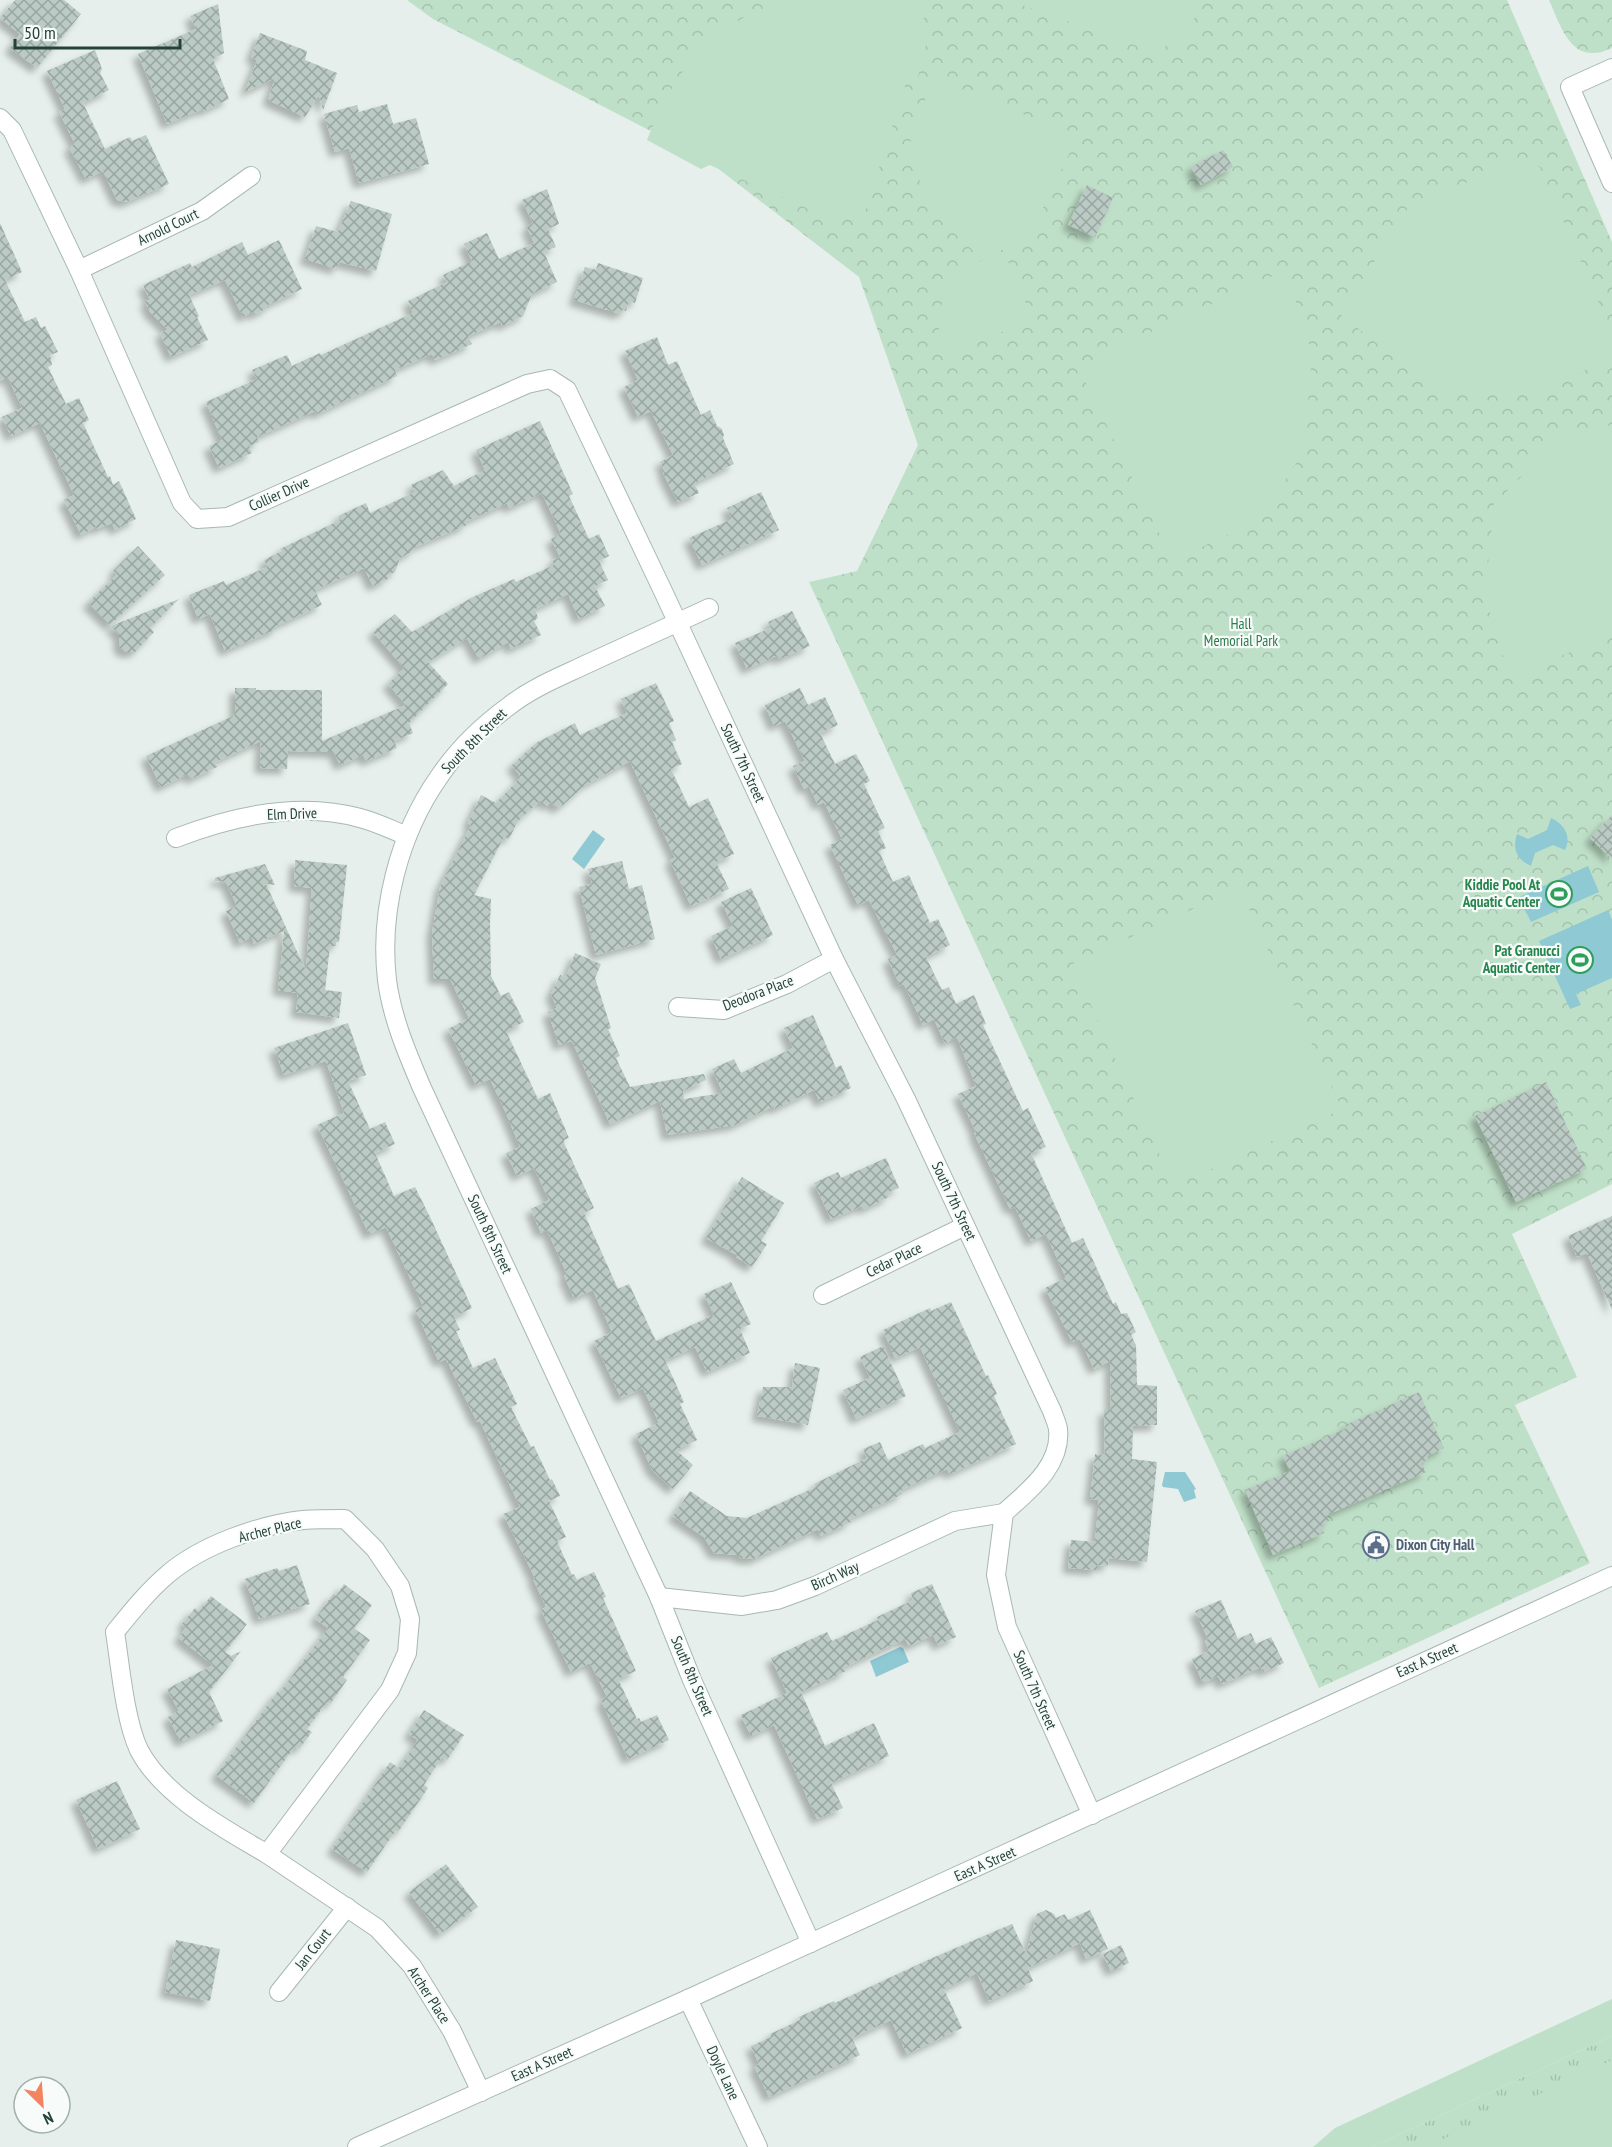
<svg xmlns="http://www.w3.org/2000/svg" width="1612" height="2147" viewBox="0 0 1612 2147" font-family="'PT Sans Narrow',sans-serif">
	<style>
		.grass { fill: url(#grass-tufts) }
		.park { fill: url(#park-crowns) }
		.pitch { fill: #bfe0c8 }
		.water { fill: #8ec9d4 }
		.building { fill: url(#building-cross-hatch); filter: url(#shadow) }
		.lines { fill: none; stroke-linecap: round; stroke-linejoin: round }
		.street-casing { stroke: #a8b8b2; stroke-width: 20 }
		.street { stroke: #fff; stroke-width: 18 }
		.labels { text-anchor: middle; stroke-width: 4.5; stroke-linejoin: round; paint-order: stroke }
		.street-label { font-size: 15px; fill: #24423a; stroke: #f7fbf9 }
		.park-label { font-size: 15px; fill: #2d7a4b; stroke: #f7fbf9 }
		.leisure-label { font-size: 15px; font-weight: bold; fill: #27864d; stroke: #f7fbf9; text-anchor: end }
		.service-label { font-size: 15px; font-weight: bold; fill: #4e5e75; stroke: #f7fbf9; text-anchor: start }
	</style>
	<defs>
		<pattern id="grass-tufts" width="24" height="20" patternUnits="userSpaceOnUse" patternTransform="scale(1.5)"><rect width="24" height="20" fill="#bfe0c8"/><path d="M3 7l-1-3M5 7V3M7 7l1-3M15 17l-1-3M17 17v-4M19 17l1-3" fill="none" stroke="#a4c1ad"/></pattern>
		<pattern id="park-crowns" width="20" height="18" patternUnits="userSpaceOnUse" patternTransform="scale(1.5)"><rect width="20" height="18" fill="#bfe0c8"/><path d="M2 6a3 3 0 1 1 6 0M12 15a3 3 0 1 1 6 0" fill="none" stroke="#a4c1ad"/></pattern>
		<pattern id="building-cross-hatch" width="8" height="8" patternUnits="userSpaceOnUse" patternTransform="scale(1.5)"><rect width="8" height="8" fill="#bbcac4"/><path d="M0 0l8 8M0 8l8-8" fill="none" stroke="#98a6a0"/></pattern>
		<filter id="shadow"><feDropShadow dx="-5.5" dy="5.5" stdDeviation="3" flood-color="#0004"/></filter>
	</defs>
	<rect width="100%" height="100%" fill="#e6efeb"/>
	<polygon class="grass" points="1612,2036 1612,2147 1372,2147"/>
	<g class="park">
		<polygon points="407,0 1507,0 1612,242 1612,1184 1512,1234 1577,1377 1515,1405 1590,1563 1319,1688 809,582 857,571 918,445 859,277 707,160 433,19"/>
		<path d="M1549,0H1612V48C1572,67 1562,29 1549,0Z"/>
	</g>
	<g class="pitch">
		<path d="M784,0H901L926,9L923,22L931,25L916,85L906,83L866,209L838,222L710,165L701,169L647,140C679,65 705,29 784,0Z"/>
		<polygon points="1008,0 1201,0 1188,35 1154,52"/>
		<polygon points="933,77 1071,134 1074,144 1026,243 979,256 928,209 910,143"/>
		<polygon points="1521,159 1540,167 1612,334 1612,358 1543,389 1439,393 1341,315 1408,208"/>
		<polygon points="1004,252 1030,313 1025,323 941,355 938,314 955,271"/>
		<polygon points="1286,270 1312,354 1304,451 1260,519 1173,561 1084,379 1093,359"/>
		<polygon points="1612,425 1612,634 1510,678 1485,596 1494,504 1563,435"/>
		<polygon points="1239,888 1342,1109 1174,1186 1072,964"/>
		<polygon points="1612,1999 1612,2036 1372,2147 1313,2147 1335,2128"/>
		<polygon points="1612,2060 1612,2147 1426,2147"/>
	</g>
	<g class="water">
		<path d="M1551,818C1564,824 1572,836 1565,850L1553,845L1535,853L1531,866C1517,860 1512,849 1517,834L1528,839L1547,830Z"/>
		<polygon points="593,830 605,839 584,869 572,859"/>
		<polygon points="1588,866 1599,892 1531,922 1519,897"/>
		<polygon points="1608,910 1612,920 1612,978 1576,994 1581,1005 1570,1009 1539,941"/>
		<polygon points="1165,1472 1185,1472 1196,1489 1194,1490 1196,1498 1184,1502 1178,1489 1163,1487 1162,1485"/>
		<polygon points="900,1647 903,1648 909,1662 876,1677 870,1661"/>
	</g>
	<g class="building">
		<polygon points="15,0 64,0 81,14 37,68 10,48 20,34 0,18"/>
		<polygon points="218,4 224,53 213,59 229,99 204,111 203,109 167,124 138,54 196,29 190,16"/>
		<polygon points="260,33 307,51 305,60 337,73 323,110 319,95 305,117 268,100 275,78 245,92 257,60 251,57"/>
		<polygon points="95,50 102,69 100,73 109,90 83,103 105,149 130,137 132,141 146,135 169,184 126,202 117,200 103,171 86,179 69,147 75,144 59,112 65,109 47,71"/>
		<polygon points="387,104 393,124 416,118 429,164 359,183 349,148 335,152 324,114 357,105 359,112"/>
		<polygon points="1223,150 1233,167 1201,185 1191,167"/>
		<polygon points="1087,185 1113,198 1095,237 1068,225"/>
		<polygon points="547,189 559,224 548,229 556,247 544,252 557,282 532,294 523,316 502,326 501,322 468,336 472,344 435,360 432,354 395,370 397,376 317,414 315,411 257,437 259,442 249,446 252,453 219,468 209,446 222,440 206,402 257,379 252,370 287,355 292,366 320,353 321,355 413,313 408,301 447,282 443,275 472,261 464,244 487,233 499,259 534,243 527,227 533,223 522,200"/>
		<polygon points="351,201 392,214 376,271 339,262 337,269 305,259 316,226 338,232"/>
		<polygon points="0,223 22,272 5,280 25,322 36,317 41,328 45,326 58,352 50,355 52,365 48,367 66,404 79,398 89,420 83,423 108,477 110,476 113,485 119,481 136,519 115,530 112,523 97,529 96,527 81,535 64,500 74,495 40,423 11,436 2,417 22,408 8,377 0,381"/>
		<polygon points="279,240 302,289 268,305 269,307 254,315 253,312 243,317 225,280 189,295 199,316 197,317 208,340 171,357 160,333 168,330 150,312 145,301 150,300 143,285 190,263 192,267 242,242 248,255"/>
		<polygon points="598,263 643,278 635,303 629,301 626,311 622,310 621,314 574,300 585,267 596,270"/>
		<polygon points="657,337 668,365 677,361 701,415 710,410 717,426 721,428 724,434 723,438 734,464 694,483 699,493 678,502 663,473 665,472 660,462 673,455 651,411 638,417 624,387 638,380 625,351"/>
		<polygon points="540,421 573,494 569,496 589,539 599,534 609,556 599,561 608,580 595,586 605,606 579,619 568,594 535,609 538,618 534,621 541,635 511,649 508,642 479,659 467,638 428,662 448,684 409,723 413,733 394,741 397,748 366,761 363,755 340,765 334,752 288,751 287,769 260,768 261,741 215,762 217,767 191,779 188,774 161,787 146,756 235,715 235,688 256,688 256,690 322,690 322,741 406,705 388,684 404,668 373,632 395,614 412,632 473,597 514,579 516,582 554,565 552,560 560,557 551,539 561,534 542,493 509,508 507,503 465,522 467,525 415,547 413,551 400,558 395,572 387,576 388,579 373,586 364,568 315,590 322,605 276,626 277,629 225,651 210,614 198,619 189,595 224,581 226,585 267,567 264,560 282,551 280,549 340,520 338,516 366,503 370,513 415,492 411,485 443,470 454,486 485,470 476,450"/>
		<polygon points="761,492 779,530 702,565 689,538 732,519 727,508"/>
		<polygon points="138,546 165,575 110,625 88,603 117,574 113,571"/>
		<polygon points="179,599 150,628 154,632 135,652 125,652 119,647 119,635 111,626"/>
		<polygon points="792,611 810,646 780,659 776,656 747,669 735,643 771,628 768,622"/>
		<polygon points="656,683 674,721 669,723 676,740 672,742 682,764 671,769 689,807 708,798 734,854 716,862 729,889 691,906 670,860 675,858 630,761 585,785 562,806 561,805 557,809 551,802 547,806 541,800 518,821 509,839 504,837 474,895 491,899 490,924 491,976 501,996 509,992 524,1022 506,1031 538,1099 550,1093 558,1112 569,1138 564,1140 564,1143 594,1208 584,1213 618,1289 629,1284 656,1341 714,1315 704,1294 731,1282 751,1324 740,1329 750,1353 707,1372 695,1347 665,1360 684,1402 680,1404 697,1440 676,1450 693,1465 673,1489 652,1470 636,1434 659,1423 643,1388 621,1398 594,1341 612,1332 593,1290 574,1298 564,1276 567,1274 547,1230 541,1233 531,1209 549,1200 534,1168 517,1176 506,1153 520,1147 506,1113 490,1079 476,1085 448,1029 469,1018 450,979 434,979 432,933 440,887 471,825 468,823 481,795 496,803 521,777 512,765 536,743 575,723 580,735 627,713 621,699"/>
		<polygon points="800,688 808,705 825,697 838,725 820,733 835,764 856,754 870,781 864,784 885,828 878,831 886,848 879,851 893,882 909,875 930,923 938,919 950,945 926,957 942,990 949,987 956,1004 974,995 986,1024 983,1025 1023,1111 1028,1108 1046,1147 1031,1153 1072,1243 1083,1238 1113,1304 1116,1302 1121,1314 1127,1313 1136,1332 1131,1335 1136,1345 1137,1385 1157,1386 1157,1425 1133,1426 1132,1459 1157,1462 1147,1562 1109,1558 1108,1566 1097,1565 1097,1570 1068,1568 1071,1540 1095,1542 1099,1500 1090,1499 1095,1454 1105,1455 1104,1410 1111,1410 1110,1361 1094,1369 1080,1339 1072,1342 1045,1288 1066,1278 1046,1234 1031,1241 1015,1207 1010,1209 974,1133 976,1132 958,1094 976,1086 957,1037 945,1043 934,1019 923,1025 904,984 900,986 888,959 897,955 869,900 858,905 830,845 842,839 824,802 818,805 809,786 804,789 793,766 805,761 785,721 774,726 765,705"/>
		<polygon points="1612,815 1612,859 1590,838"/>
		<polygon points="295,860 347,865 339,942 336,942 336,946 330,946 325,990 342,992 339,1018 296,1012 298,993 278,990 284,931 254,944 252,937 240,943 226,911 237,906 226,882 215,881 215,878 265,864 275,885 266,884 306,971 312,888 294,886"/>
		<polygon points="622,861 629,889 642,885 655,939 596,955 579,887 592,884 588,869"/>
		<polygon points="751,888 773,935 721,959 711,936 733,926 721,902"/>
		<polygon points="575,953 601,964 595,978 611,1028 608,1029 620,1056 616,1058 630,1087 704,1074 706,1080 683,1091 684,1099 723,1093 712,1069 734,1059 741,1073 793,1048 784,1028 813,1015 836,1068 841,1065 851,1088 820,1102 814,1090 775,1109 774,1106 735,1125 667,1135 660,1101 610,1124 572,1041 559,1045 548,1012 557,1008 551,994 560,975 566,977"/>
		<polygon points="348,1023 366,1075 348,1081 370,1129 385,1122 395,1144 375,1153 394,1196 415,1187 430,1217 472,1308 454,1317 460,1330 456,1331 473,1368 495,1358 517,1404 511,1407 531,1447 534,1446 550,1480 552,1479 560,1496 549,1501 566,1537 557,1541 572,1575 574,1574 577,1580 594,1572 606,1597 603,1598 636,1671 618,1679 637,1719 639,1718 641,1722 657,1715 669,1740 628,1759 601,1700 607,1697 590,1663 571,1672 541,1610 546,1607 533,1579 535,1578 503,1514 520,1507 480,1421 477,1422 446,1359 439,1362 415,1309 423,1306 386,1227 369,1234 317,1125 344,1113 326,1061 284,1075 274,1048"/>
		<polygon points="1546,1082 1587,1169 1516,1202 1475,1116"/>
		<polygon points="886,1158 899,1188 887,1193 889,1197 864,1209 862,1206 831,1219 814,1183 838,1172 841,1178"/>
		<polygon points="742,1177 784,1203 761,1241 767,1244 752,1267 736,1257 737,1255 706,1238"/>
		<polygon points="1612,1216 1612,1310 1587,1253 1577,1257 1568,1236"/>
		<polygon points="951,1302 986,1376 988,1375 997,1394 994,1396 1016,1444 950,1474 947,1469 901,1490 903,1494 849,1519 851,1522 821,1536 818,1529 754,1559 740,1558 739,1555 714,1553 704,1537 673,1516 690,1491 727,1516 747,1518 816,1487 814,1484 867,1458 863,1449 880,1442 888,1460 923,1444 925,1448 960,1432 920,1347 895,1358 883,1330 930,1308 931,1311"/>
		<polygon points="883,1346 906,1396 856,1419 843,1390 870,1378 860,1357"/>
		<polygon points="795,1363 820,1368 808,1425 757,1416 763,1387 792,1387"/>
		<polygon points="1419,1392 1444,1448 1427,1456 1428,1459 1421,1463 1426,1472 1327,1515 1329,1521 1321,1525 1324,1533 1273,1555 1245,1490 1290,1471 1283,1456 1347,1428 1346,1425"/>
		<polygon points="297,1565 310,1604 259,1619 245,1579 277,1568 279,1571"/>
		<polygon points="344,1584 372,1605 354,1628 370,1640 343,1677 347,1680 330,1704 327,1702 307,1729 312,1732 299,1749 295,1746 254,1803 216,1775 278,1691 280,1692 328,1628 315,1619 333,1594 336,1596"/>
		<polygon points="932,1584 956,1637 938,1645 933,1635 909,1646 905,1639 844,1667 846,1671 801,1692 825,1746 874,1723 889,1756 831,1783 843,1808 817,1819 774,1725 751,1736 741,1715 787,1693 771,1658 827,1632 832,1641 878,1620 877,1617 913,1600 911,1593"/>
		<polygon points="211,1596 247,1624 225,1652 231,1656 241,1651 209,1692 223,1721 181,1742 168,1717 179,1711 167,1689 213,1665 179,1638 186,1627 182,1624 195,1608 199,1611"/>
		<polygon points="1221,1600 1238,1639 1251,1633 1256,1644 1271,1637 1284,1663 1263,1672 1261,1667 1222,1684 1218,1676 1203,1683 1192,1659 1209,1651 1205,1641 1208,1639 1195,1611"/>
		<polygon points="424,1710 464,1735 447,1760 442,1757 424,1785 428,1788 398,1832 396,1830 367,1872 332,1849 390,1762 399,1768 418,1740 409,1734"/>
		<polygon points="117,1781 140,1829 98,1849 76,1800"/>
		<polygon points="446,1864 478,1907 440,1934 409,1892"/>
		<polygon points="1046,1910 1054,1914 1056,1918 1065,1914 1068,1920 1090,1910 1108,1949 1086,1959 1080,1943 1028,1968 1033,1981 989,2001 977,1973 944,1989 962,2028 907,2054 891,2020 852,2038 860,2055 769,2097 754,2066 759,2064 751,2046 771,2037 770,2034 800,2020 799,2017 834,2001 835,2003 930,1959 1012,1924 1026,1954 1037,1914"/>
		<polygon points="176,1940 220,1949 210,2001 165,1992"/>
		<polygon points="1121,1945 1129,1963 1111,1971 1103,1954"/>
	</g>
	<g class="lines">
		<defs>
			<g id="street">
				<polyline points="1612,68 1570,87 1612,183"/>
				<path d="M0,118L12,130L79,270L182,503L197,519L228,517L527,384L550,379L567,390L662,589L834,959L906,1099L1052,1411C1054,1417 1057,1423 1058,1429C1062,1466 1028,1491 1004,1513L996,1575L1007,1627L1092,1815"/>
				<polyline points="79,270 202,211 251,176"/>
				<path d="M709,608C669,626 629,645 589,663C562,676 533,687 509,706C483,725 457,750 439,777C399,834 379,911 387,980C392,1018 407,1053 422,1088L659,1597L692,1680L811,1943"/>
				<path d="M176,838C233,816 299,801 360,818C376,822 392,830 407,836"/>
				<polyline points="678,1007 724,1010 787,984 834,959"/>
				<polyline points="823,1295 965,1226"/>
				<path d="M345,1519L375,1549L400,1586L410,1619L407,1653L390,1690L267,1854C223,1828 163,1796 139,1750C125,1721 120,1664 115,1632C132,1611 148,1591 168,1574C202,1545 259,1525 303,1520C317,1519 331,1519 345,1519Z"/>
				<polyline points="659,1597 742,1606 777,1600 815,1586 955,1521 1004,1513"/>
				<polyline points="267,1854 377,1928 412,1966 452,2031 481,2092"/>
				<polyline points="279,1992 347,1907"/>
				<polyline points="688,1999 758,2147"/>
				<polyline points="357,2147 688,1999 1612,1576"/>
			</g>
		</defs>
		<use href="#street" class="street-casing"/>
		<use href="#street" class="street"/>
	</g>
	<defs>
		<symbol id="stadium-ring" viewBox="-11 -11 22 22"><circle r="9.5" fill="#f7fbf9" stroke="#2e9e5b" stroke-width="1.5"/><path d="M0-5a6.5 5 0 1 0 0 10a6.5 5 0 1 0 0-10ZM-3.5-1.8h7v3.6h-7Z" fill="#2e9e5b"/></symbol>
		<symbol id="civic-ring" viewBox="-11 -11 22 22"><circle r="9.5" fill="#f7fbf9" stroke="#5c6f8a" stroke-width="1.5"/><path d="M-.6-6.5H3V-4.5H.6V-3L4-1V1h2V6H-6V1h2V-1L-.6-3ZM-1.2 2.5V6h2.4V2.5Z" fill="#5c6f8a"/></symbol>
	</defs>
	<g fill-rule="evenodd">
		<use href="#stadium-ring" x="1544" y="879" width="30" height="30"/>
		<use href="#stadium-ring" x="1565" y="945" width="30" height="30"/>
		<use href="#civic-ring" x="1361" y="1530" width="30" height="30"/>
	</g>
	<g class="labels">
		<g class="street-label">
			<text transform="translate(168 227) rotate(-26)" y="5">Arnold Court</text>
			<text transform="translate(279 494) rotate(-24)" y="5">Collier Drive</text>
			<text transform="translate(474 741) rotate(-45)" y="5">South 8th Street</text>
			<text transform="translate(743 763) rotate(65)" y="5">South 7th Street</text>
			<text transform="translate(292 814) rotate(-2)" y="5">Elm Drive</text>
			<text transform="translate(758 993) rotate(-21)" y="5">Deodora Place</text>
			<text transform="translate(954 1201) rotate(65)" y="5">South 7th Street</text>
			<text transform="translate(490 1234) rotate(65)" y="5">South 8th Street</text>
			<text transform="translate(894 1260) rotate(-26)" y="5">Cedar Place</text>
			<text transform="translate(270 1530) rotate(-14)" y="5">Archer Place</text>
			<text transform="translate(835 1576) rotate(-24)" y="5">Birch Way</text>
			<text transform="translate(1427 1660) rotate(-24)" y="5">East A Street</text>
			<text transform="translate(692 1676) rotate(67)" y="5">South 8th Street</text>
			<text transform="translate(1035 1690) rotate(66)" y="5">South 7th Street</text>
			<text transform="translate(985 1864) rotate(-24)" y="5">East A Street</text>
			<text transform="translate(313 1949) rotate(-52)" y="5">Jan Court</text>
			<text transform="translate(429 1995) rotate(57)" y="5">Archer Place</text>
			<text transform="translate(542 2064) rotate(-24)" y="5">East A Street</text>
			<text transform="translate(723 2073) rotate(65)" y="5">Doyle Lane</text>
		</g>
		<g class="park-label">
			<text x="1241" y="629">Hall<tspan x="1241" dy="17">Memorial Park</tspan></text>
		</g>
		<g class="leisure-label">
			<text x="1540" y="890">Kiddie Pool At<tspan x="1540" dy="17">Aquatic Center</tspan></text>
			<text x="1560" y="956">Pat Granucci<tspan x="1560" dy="17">Aquatic Center</tspan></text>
		</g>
		<g class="service-label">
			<text x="1396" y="1550">Dixon City Hall</text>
		</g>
	</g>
	<g transform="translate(42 2105) rotate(155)"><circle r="28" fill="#f7fbf9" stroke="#a3b1ad" stroke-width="1.5"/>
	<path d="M0-4.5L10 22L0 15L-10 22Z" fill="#f4845f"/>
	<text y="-9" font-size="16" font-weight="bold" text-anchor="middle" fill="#24423a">N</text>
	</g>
	<path d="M15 39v9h165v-9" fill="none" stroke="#24423a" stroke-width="3"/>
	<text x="24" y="39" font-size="18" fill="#24423a" stroke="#f7fbf9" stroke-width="4.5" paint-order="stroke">50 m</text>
</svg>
